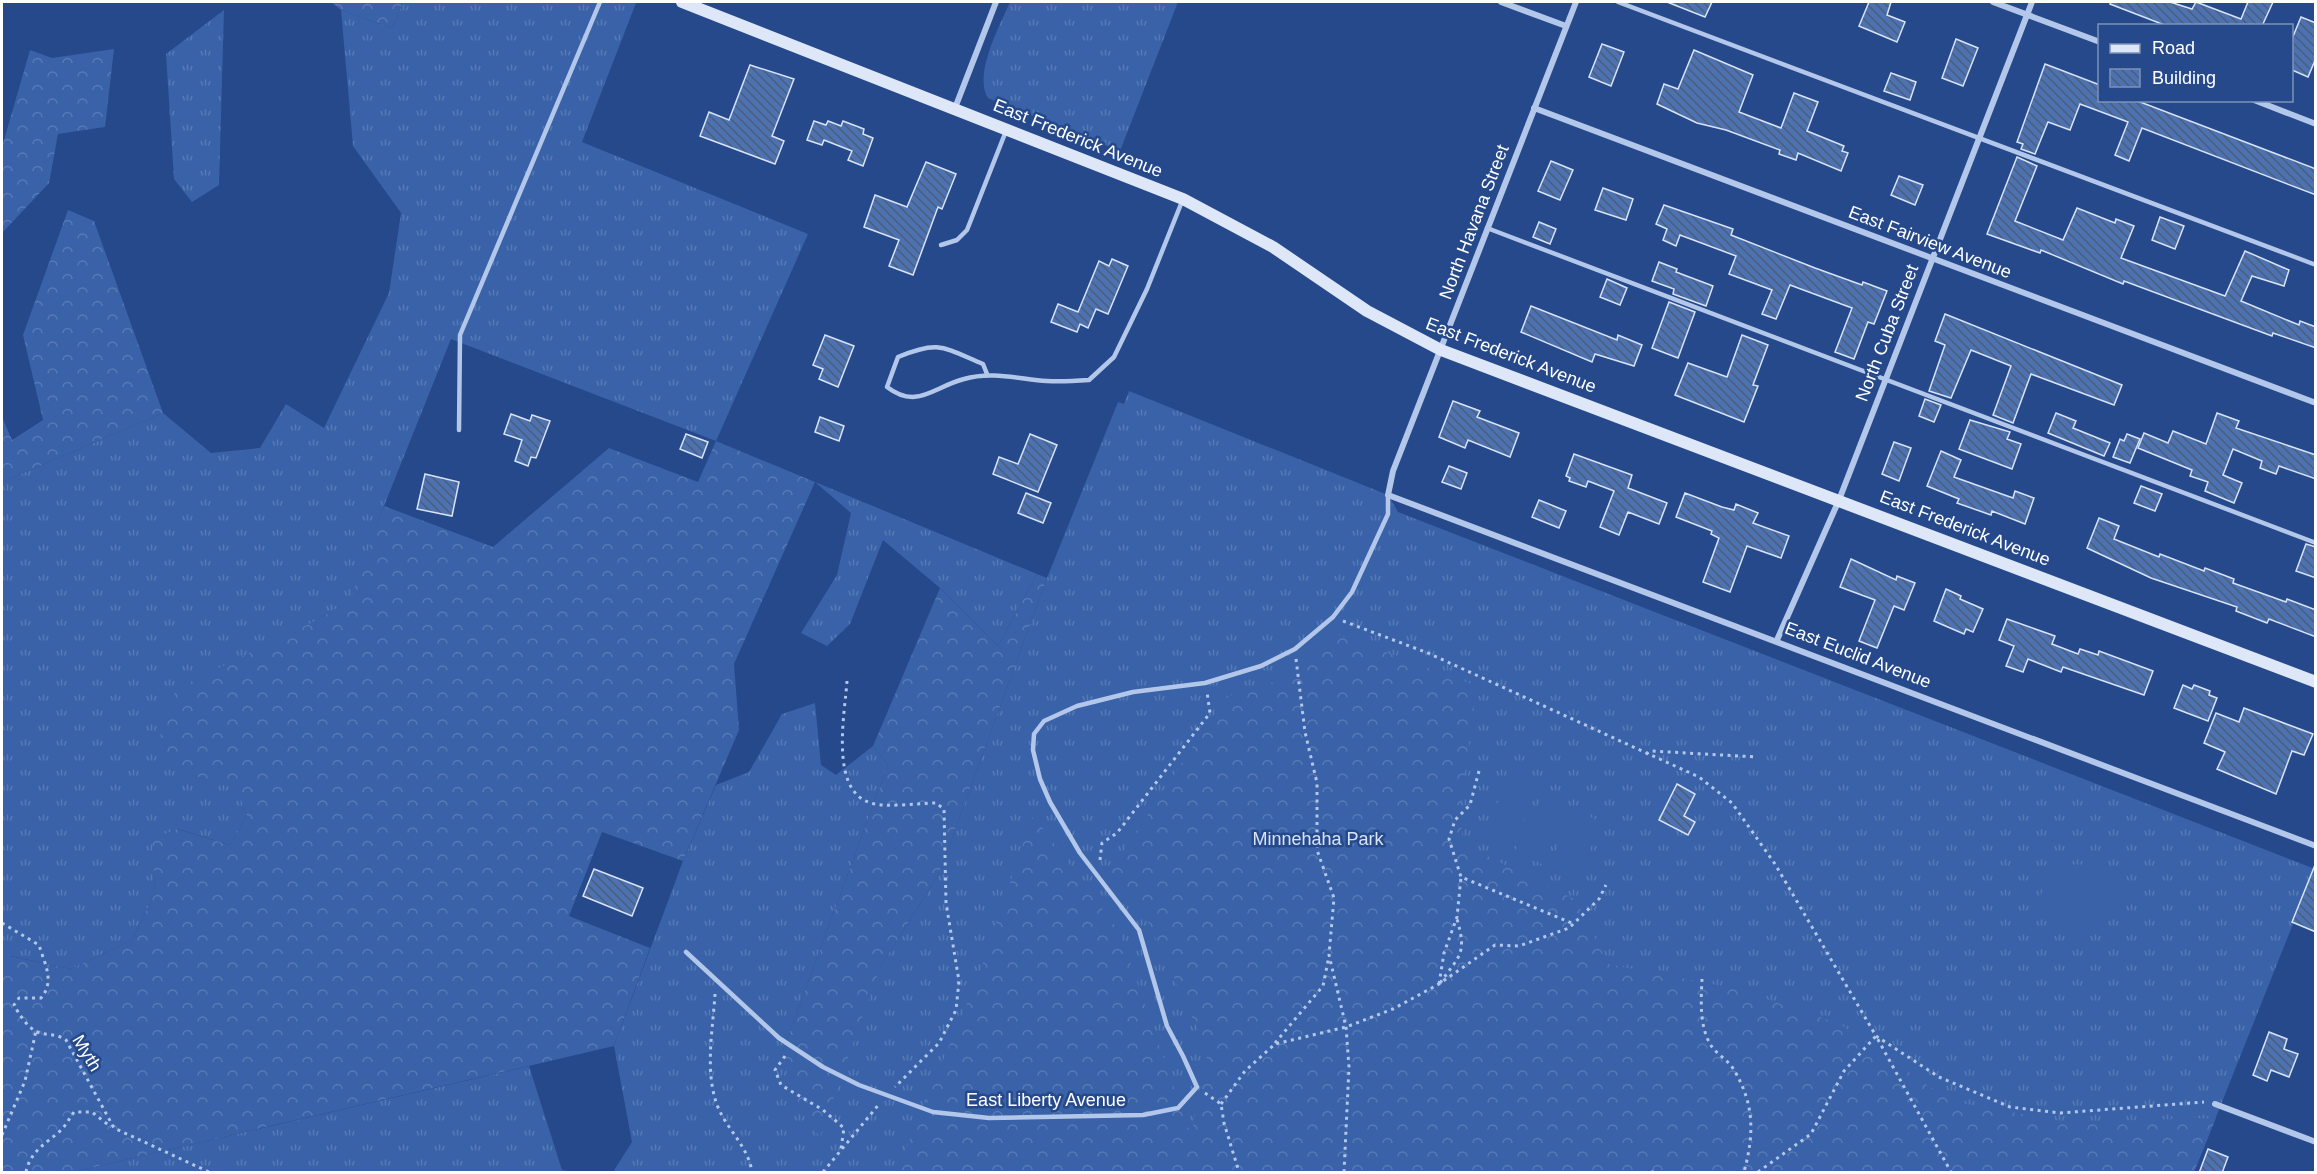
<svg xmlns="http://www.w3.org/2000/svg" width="2317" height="1174" viewBox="0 0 2317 1174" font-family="Helvetica,sans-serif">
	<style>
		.grass { fill: url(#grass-tufts) }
		.forest { fill: url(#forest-crowns) }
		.garden { fill: #3962a8 }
		.building { fill: url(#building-back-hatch); stroke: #d7e3f8; stroke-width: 1.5 }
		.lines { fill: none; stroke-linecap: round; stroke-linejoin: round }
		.path { stroke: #b3c7ea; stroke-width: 3; stroke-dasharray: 3 4.5; stroke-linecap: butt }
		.lane { stroke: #b3c7ea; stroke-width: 4.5 }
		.street { stroke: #b3c7ea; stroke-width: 6 }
		.secondary { stroke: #dee7f8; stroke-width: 12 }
		.labels { text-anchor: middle; stroke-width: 5; stroke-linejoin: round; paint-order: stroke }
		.street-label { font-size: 18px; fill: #fff; stroke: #25498b }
		.park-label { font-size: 18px; fill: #d7e3f8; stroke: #25498b }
	</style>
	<defs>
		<pattern id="grass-tufts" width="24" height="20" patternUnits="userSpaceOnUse" patternTransform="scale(1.5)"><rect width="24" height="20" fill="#3962a8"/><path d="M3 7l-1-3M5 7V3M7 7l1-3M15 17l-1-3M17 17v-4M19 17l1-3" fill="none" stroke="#577ab5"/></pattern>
		<pattern id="forest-crowns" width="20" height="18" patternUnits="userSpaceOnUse" patternTransform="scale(1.5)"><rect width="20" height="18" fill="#3962a8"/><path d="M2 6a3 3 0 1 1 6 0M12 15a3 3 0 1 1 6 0" fill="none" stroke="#577ab5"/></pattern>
		<pattern id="building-back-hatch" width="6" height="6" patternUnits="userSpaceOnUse" patternTransform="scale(1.5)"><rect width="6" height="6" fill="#4d72b2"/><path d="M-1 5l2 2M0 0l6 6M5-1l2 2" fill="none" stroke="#4c5d7a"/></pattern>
	</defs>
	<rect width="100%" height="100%" fill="#25498b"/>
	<g class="grass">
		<polygon points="403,2 636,3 582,142 808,234 716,441 451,339 384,506 351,600 317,620 169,768 238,789 247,816 230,845 178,829 153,839 155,893 132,940 71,969 11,956 2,961 2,482 163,413 211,453 260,448 286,404 324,428 389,293 401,213 353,146 341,10 392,28"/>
		<path d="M1010,2H1178L1120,151L988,98C973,75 1000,25 1010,2Z"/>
		<polygon points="224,10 219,185 192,202 174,179 166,54"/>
		<polygon points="1129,391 1388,495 1398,512 2315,869 2194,1172 613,1172 632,1142 614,1046 683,861 716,785 749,772 782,714 815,703 821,765 836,775 873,746 888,765 783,1050 880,967 939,874 1047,578 1118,402 1124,404"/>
		<polygon points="815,482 1037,574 998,646 940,588 883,540 850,624 827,646 801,633 837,575 851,513"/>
		<polygon points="529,1066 562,1170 572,1172 73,1172"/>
	</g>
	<g class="forest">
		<polygon points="331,2 403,2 392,28 341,10"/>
		<polygon points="114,49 105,127 58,134 49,183 2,233 2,147 30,50 52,58"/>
		<polygon points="68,210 94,221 163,413 2,482 2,417 12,440 43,420 23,335"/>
		<polygon points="716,441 815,482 734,664 739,730 683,861 602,832 569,916 650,948 614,1046 73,1172 2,1172 2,961 10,956 71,969 132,940 155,893 152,839 177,829 230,845 247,816 237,789 168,768 157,719 178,688 317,620 350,600 384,506 493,547 609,448 698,482"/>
		<polygon points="1037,574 1047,578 939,874 880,967 820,1137 801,1111 783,1050 888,765 873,746 940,588 998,646"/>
		<polygon points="1337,634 1477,686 1460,809 1463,844 1576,900 1608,964 1733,988 1840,1024 1950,1101 2065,1122 2216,1118 2194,1172 896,1172 978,977 1033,815 1120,933 1191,1136 1208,1051 1146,918 1108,874 1226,697 1277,681"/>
	</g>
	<g class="garden">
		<polygon points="1511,776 1538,790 1509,848 1482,834"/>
		<polygon points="1544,793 1571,806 1542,864 1515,851"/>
		<polygon points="1576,810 1603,823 1574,881 1547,868"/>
		<path d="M2105,864L2119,869L2127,886C2117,900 2102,922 2084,928C2070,932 2047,925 2040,910C2035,897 2051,873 2061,865Z"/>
	</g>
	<g class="building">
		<polygon points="1667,2 1712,2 1705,17"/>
		<polygon points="1869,2 1891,2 1887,15 1905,22 1897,42 1859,26"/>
		<polygon points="2111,2 2170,2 2192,9 2196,2 2241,19 2248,2 2273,2 2262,26 2167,26 2110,4"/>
		<polygon points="2301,17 2316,23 2316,58 2308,77 2292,70 2292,39"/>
		<polygon points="1956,39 1978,48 1963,86 1942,78"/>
		<polygon points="1602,44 1624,52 1611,86 1589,77"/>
		<polygon points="1694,50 1753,75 1739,112 1781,128 1794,93 1818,102 1807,131 1844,146 1842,151 1848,153 1841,171 1798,153 1796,160 1779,154 1780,150 1726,130 1697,123 1657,104 1664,84 1678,89"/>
		<polygon points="2045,64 2100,85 2100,100 2135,100 2316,169 2316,195 2142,128 2129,161 2115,155 2128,122 2080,104 2070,130 2048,122 2035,154 2021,149 2023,144 2017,142"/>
		<polygon points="750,65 794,79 772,136 784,141 775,164 700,136 709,112 729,120"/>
		<polygon points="1891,73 1916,82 1910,100 1884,91"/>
		<polygon points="814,121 826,125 828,121 841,126 843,121 864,129 863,134 873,138 863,166 848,160 852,151 824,140 822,145 807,140"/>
		<polygon points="2017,157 2037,166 2015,221 2063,240 2077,208 2115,223 2116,219 2134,226 2121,258 2225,296 2245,251 2289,270 2284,286 2252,276 2241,301 2299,325 2300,321 2316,327 2316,348 2273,333 2272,336 2124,281 2123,284 2041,250 2040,253 1987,234"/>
		<polygon points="1551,161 1573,170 1560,200 1538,191"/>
		<polygon points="926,162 956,174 942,209 938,207 913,275 889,266 899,240 864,227 875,195 907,207"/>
		<polygon points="1899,176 1923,185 1915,205 1891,195"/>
		<polygon points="1603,188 1633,199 1626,220 1595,210"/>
		<polygon points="1664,205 1733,229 1731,235 1815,268 1862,285 1863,282 1887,291 1874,324 1868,322 1854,359 1835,352 1852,308 1790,285 1776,319 1762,314 1772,290 1729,274 1736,256 1680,235 1676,246 1663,240 1667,229 1656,224"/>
		<polygon points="2160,217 2184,226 2175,249 2152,240"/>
		<polygon points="1539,222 1556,229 1550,244 1533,237"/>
		<polygon points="1112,259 1128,266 1108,314 1096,309 1088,328 1080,324 1077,332 1051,322 1058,304 1078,312 1099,261 1109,266"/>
		<polygon points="1659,262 1677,269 1676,272 1713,286 1706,306 1673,294 1674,289 1652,281"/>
		<polygon points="1607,279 1627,288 1620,305 1600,297"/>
		<polygon points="1669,302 1695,312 1678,358 1652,348"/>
		<polygon points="1531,306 1617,340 1618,335 1642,345 1634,366 1595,354 1592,362 1521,332"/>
		<polygon points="1945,314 2122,385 2114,405 2031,374 2013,423 1993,415 2011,366 1971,350 1951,398 1929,391 1945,345 1935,341"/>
		<polygon points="825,335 854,346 838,387 819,379 823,369 813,365"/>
		<polygon points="1742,335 1768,345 1753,385 1758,386 1744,422 1675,395 1688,363 1727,377"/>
		<polygon points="1925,399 1941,405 1934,422 1919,416"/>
		<polygon points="1453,401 1480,411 1477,417 1519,433 1510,457 1468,440 1465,448 1439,437"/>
		<polygon points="2056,413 2076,421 2073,428 2110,443 2104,456 2048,433"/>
		<polygon points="2217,413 2239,421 2236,428 2316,455 2316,479 2279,466 2276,474 2260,468 2262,461 2233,449 2223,475 2242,483 2234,503 2205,491 2208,482 2190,476 2192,470 2138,448 2144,433 2168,443 2173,431 2206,444"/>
		<polygon points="511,414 530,421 532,415 550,421 536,458 531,457 528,466 515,461 522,440 504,434"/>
		<polygon points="820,417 844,426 839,441 815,432"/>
		<polygon points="1970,420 2010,432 2007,439 2021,444 2012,469 1959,449"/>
		<polygon points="686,434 708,442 702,458 680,449"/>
		<polygon points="1030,434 1057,445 1038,492 993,474 999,457 1018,464"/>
		<polygon points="2127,434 2140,439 2130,463 2113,457 2120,439 2124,441"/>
		<polygon points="1894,442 1911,448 1899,481 1882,474"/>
		<polygon points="1941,451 1961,460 1954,477 2013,498 2015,491 2034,498 2025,524 1992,511 1991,515 1957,503 1959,499 1927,486"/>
		<polygon points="1574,454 1632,475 1628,488 1667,503 1659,524 1628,512 1619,535 1600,527 1614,491 1588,481 1586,487 1569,481 1570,478 1566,476"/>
		<polygon points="1449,466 1467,473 1461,489 1442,482"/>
		<polygon points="425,474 459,482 452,516 417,509"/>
		<polygon points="2141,486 2162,494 2155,511 2134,503"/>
		<polygon points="1026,493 1051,503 1043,523 1018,513"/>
		<polygon points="1685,493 1722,507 1734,510 1736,504 1758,513 1753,523 1789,536 1781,558 1747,546 1730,592 1703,582 1719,538 1711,534 1712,531 1676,517"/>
		<polygon points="1539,500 1566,511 1559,528 1532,517"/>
		<polygon points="2099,518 2119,526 2114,539 2159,557 2160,554 2204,571 2205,568 2234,579 2233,583 2286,602 2287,599 2316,610 2316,637 2269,619 2267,623 2236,611 2237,607 2151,578 2087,548"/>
		<polygon points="2306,544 2316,547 2316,578 2296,571"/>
		<polygon points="1851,559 1896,580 1897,576 1915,583 1904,610 1894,606 1877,648 1859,641 1875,600 1840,587"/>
		<polygon points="1946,589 1961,596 1960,599 1983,609 1973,632 1966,629 1964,634 1934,621"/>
		<polygon points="2007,619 2055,636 2052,644 2078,654 2080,649 2098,655 2099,651 2153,671 2144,695 2063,667 2061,672 2028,659 2023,672 2006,666 2014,646 1999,640"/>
		<polygon points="2183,685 2192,689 2194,685 2210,691 2209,695 2217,698 2208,721 2174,708"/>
		<polygon points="2244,708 2313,734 2304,755 2292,751 2276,794 2217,769 2225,752 2204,743 2216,713 2239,722"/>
		<polygon points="1677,784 1695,794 1684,816 1695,822 1688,835 1659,820"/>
		<polygon points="2315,865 2316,865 2316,932 2292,922"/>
		<polygon points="594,869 643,888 632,916 583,896"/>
		<polygon points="2269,1032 2287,1039 2284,1049 2298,1054 2289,1077 2271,1070 2267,1081 2253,1075"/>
		<polygon points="2208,1149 2228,1157 2222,1173 2199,1173"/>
	</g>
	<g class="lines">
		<g class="path">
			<polyline points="1343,621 1428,653 1699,777 1732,803 1775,864 1876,1036 1939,1077 2010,1107 2060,1113 2204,1102"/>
			<polyline points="1296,659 1305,732 1317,783 1317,850 1334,898 1329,955 1346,1027 1349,1067 1344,1172"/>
			<path d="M847,681C845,713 829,791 871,803C886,808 919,803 936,803L944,809L946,903L959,981L956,1010L939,1043L895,1087"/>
			<polyline points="1646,754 1651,751 1757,757"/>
			<polyline points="1479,771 1470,805 1455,820 1449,839 1461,877 1574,924"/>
			<polyline points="1100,860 1102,843 1117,833 1210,713 1207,692"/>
			<path d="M2,923L39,945C45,965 55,981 41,998H19L14,1005C19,1014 27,1027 37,1032C48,1036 56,1033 66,1040L114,1128L209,1172"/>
			<path d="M1702,979C1701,1000 1699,1028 1712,1047C1718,1055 1729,1061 1734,1070C1755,1105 1754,1135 1744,1172"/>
			<path d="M1440,983C1460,955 1467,954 1457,919"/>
			<polyline points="1439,984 1444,953 1457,917 1461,877"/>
			<path d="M715,994C713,1028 705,1068 716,1102C724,1127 748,1145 752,1172"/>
			<polyline points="1275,1043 1323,986 1329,956"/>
			<polyline points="785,1056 775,1070 781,1085 823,1110 844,1128 841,1149"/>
			<polyline points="1205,1093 1221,1104 1224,1123 1239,1172"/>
			<polyline points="1221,1104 1245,1071 1275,1044 1346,1027 1393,1009 1439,984 1495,945 1519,946 1569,928 1599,899 1606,885"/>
			<polyline points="2,1135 25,1081 36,1031"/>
			<path d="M26,1172C30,1152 45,1144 59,1132C65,1127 69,1119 74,1112H92L111,1127"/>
			<polyline points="823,1172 880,1103"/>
			<polyline points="1651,1172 1654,1172"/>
			<polyline points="1758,1172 1811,1134 1844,1071 1876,1036 1951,1172"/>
		</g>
		<g class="lane">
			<polyline points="1618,2 2316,265"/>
			<polyline points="1487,228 2316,543"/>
			<polyline points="941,245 957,240 967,230 1006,131"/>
			<path d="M987,374L983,364C943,347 939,340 898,357L887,387C917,410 933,387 964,379C992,371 1019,379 1047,381C1061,382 1075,381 1089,380L1114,357L1147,289L1183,199"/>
			<polyline points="459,430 460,335 600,2"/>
			<polyline points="686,952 779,1038 823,1067 859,1085 933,1112 989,1118 1143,1115 1178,1108 1197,1087 1183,1056 1167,1026 1139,930 1080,853 1050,802 1040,779 1033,750 1034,734 1044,721 1077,706 1133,692 1205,683 1261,666 1295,649 1333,617 1352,592 1388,514 1388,495"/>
		</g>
		<g class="street">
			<polyline points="1501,2 1566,26"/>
			<polyline points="1576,2 1393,471 1388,495 2316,846"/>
			<polyline points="1993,2 2100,42"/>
			<polyline points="2254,100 2316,124"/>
			<polyline points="955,108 996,2"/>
			<polyline points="1534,108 2316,403"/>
			<polyline points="1777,640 1839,500 2032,2"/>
			<polyline points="2215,1104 2316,1142"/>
		</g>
		<polyline class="secondary" points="682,2 1183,199 1273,247 1367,311 1441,350 2316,682"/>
	</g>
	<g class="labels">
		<g class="street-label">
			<text transform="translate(1078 138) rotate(22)" y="6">East Frederick Avenue</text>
			<text transform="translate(1474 222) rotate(-69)" y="6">North Havana Street</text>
			<text transform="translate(1930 242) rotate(21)" y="6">East Fairview Avenue</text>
			<text transform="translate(1887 333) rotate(-69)" y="6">North Cuba Street</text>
			<text transform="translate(1511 355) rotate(21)" y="6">East Frederick Avenue</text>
			<text transform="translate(1965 528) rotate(21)" y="6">East Frederick Avenue</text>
			<text transform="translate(1858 655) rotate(21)" y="6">East Euclid Avenue</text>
			<text transform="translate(87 1053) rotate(59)" y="6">Myth</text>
			<text x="1046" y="1106">East Liberty Avenue</text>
		</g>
		<g class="park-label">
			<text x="1318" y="845">Minnehaha Park</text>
		</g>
	</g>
	<rect width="2317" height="1174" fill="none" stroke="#ffffff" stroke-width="6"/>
	<rect x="2098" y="24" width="195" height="78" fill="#25498b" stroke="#7c92b9" stroke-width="1.5"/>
	<rect x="2110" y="44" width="30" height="9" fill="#dee7f8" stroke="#7c92b9" stroke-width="1.5"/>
	<text x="2152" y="54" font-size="18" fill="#ffffff">Road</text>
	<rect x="2110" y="69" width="30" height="18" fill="url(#building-back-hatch)" stroke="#7c92b9" stroke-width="1.5"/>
	<text x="2152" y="84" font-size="18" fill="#ffffff">Building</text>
</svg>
